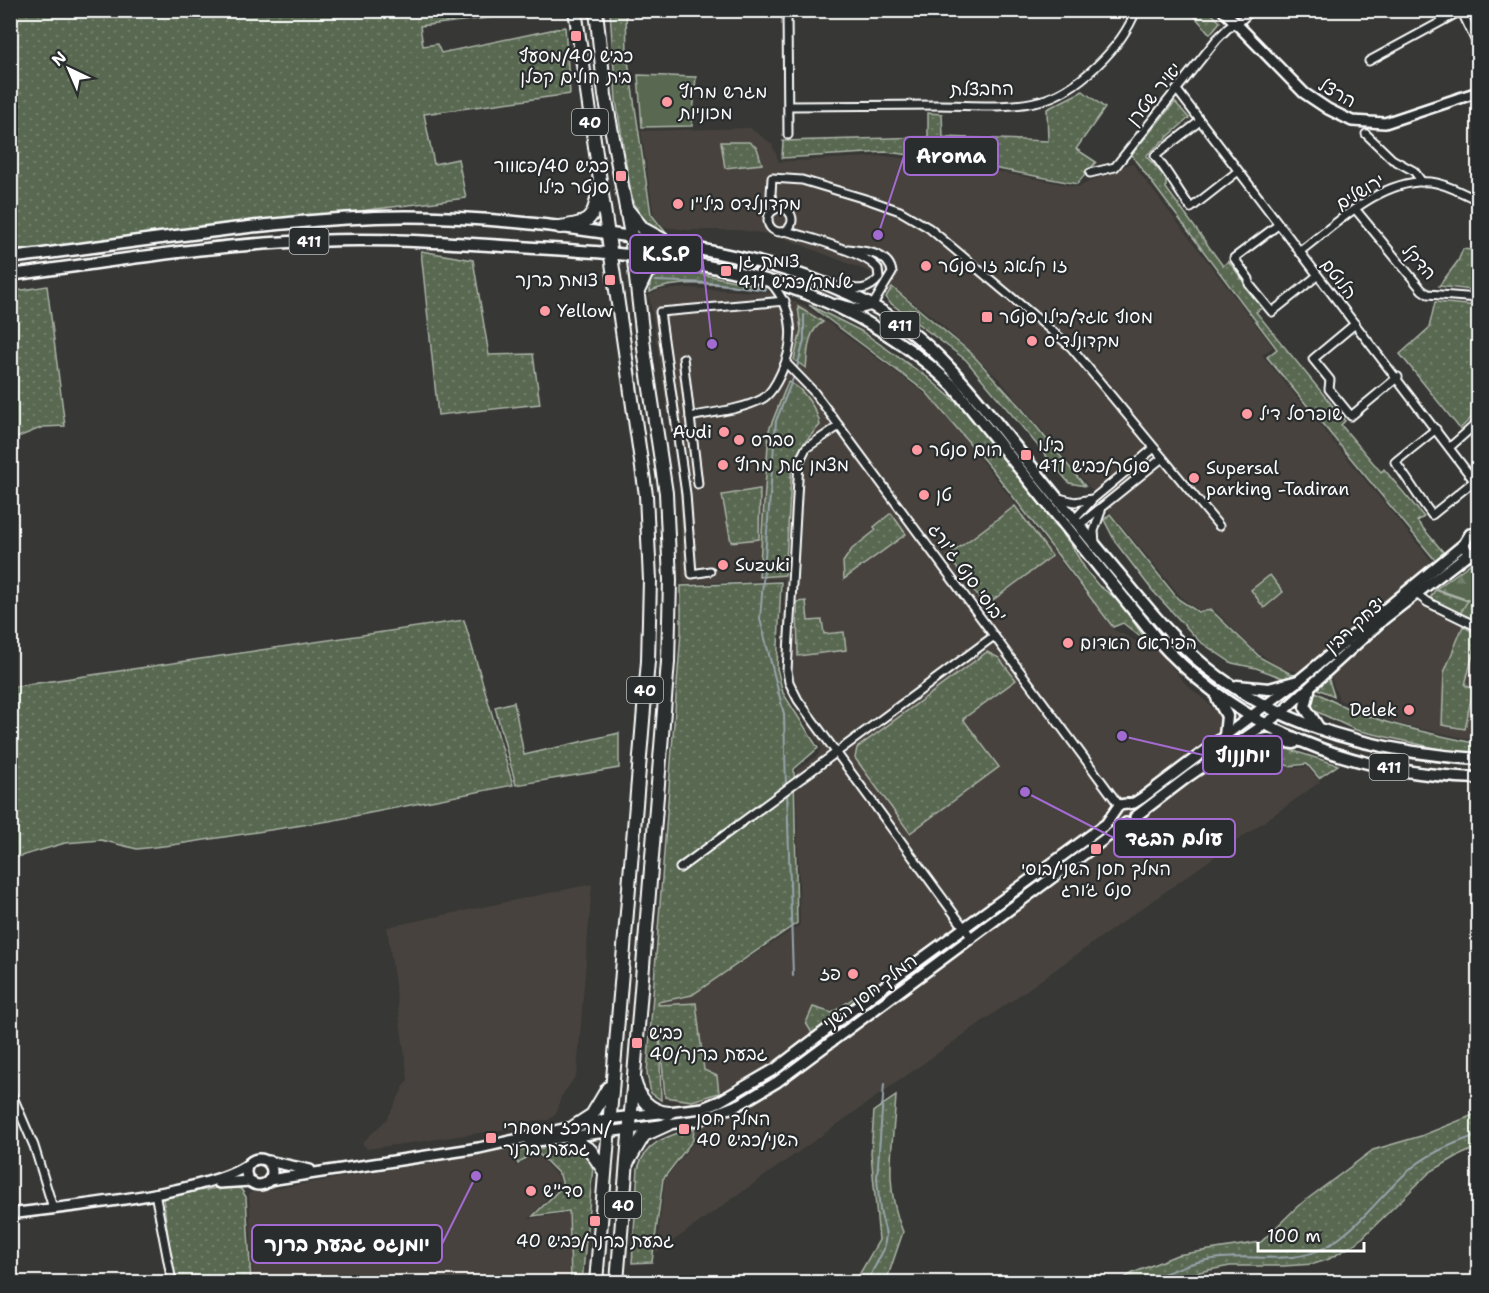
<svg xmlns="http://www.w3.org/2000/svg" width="1489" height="1293" viewBox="0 0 1489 1293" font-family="'Shantell Sans','Playpen Sans Hebrew',sans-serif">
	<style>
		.built { fill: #47433e }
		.grass { fill: url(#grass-dots); stroke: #acb4a8; stroke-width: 1.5 }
		.forest { fill: url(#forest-firs); stroke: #acb4a8; stroke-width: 1.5 }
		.garden { fill: #596851; stroke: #acb4a8; stroke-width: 1.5 }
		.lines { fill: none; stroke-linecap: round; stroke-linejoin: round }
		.stream { stroke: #98a4ad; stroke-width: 2 }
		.street-casing { stroke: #fff; stroke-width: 11 }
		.secondary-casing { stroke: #fff; stroke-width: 14 }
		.primary-casing { stroke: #fff; stroke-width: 15 }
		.highway-casing { stroke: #fff; stroke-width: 16 }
		.street { stroke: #2a2d2e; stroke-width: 7 }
		.secondary { stroke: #2a2d2e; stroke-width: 9 }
		.primary { stroke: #2a2d2e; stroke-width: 10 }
		.highway { stroke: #2a2d2e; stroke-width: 12 }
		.poi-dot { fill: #ff9aa2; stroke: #2a2d2e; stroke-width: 2 }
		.labels { text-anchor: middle; stroke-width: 4.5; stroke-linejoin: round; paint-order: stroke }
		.shield { fill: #2a2d2e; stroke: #bfc0c0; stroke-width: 1.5 }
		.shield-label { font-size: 16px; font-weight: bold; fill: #fff }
		.poi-label { font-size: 18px; fill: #fff; stroke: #2a2d2e; text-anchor: start }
		.street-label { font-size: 18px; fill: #fff; stroke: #2a2d2e }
		.leader { fill: none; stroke: #a36bd2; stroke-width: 2 }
		.callout-dot { fill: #a36bd2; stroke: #2a2d2e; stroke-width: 2 }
		.callout { fill: #2a2d2e; stroke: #a36bd2; stroke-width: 2 }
		.callout-label { font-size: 20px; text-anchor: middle; font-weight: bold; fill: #fff }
	</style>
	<defs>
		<pattern id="grass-dots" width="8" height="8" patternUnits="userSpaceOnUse" patternTransform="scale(1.5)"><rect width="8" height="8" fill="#596851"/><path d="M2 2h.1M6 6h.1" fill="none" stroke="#727f6b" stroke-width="1.8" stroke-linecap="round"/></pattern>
		<pattern id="forest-firs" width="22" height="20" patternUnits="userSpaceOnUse" patternTransform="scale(1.5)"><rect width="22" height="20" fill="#596851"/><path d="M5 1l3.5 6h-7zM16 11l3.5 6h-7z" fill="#727f6b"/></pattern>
	</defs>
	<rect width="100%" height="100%" fill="#373735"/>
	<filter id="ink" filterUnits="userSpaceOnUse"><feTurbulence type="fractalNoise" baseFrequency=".0167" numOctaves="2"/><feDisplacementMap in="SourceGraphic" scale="12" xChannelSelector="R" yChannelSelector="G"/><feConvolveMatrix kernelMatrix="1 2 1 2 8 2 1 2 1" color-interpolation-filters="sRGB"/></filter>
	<g filter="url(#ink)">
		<g class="built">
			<polygon points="750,128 772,144 779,162 885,156 968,166 1078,187 1132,163 1273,347 1262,355 1434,564 1304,673 1280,668 1251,647 1214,609 1198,610 1182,598 1000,380 938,321 889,284 870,272 776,235 739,230 687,230 665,227 654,216 641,131"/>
			<polygon points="688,288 775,293 805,306 919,389 937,404 1114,630 1161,653 1185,683 1212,707 1237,724 1239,752 1290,768 1307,767 1320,782 656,1253 665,1179 695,1141 692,1103 663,1099 658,1002 692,995 800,925 796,770 817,756 822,748 786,692 782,669 784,579 683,584 679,485 649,295 660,290"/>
			<polygon points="1417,602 1478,630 1478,741 1399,724 1339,700 1330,675"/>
			<polygon points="592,884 577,1074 561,1097 556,1114 549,1120 538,1120 515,1125 515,1128 367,1149 362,1143 387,1119 408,1079 387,927"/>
			<polygon points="511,1149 516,1167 531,1156 540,1158 558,1177 561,1184 528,1219 568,1213 570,1282 253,1282 249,1193"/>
		</g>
		<g class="grass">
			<path d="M10,11H502L503,16L420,26L423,46L437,44L441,53L565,27L570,94L424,114L434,164L458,159L466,198C314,218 162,229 11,253Z"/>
			<path d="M610,11H626L627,54L651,214L667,234C647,226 637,214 631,194L616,100Z"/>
			<polygon points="1190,11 1209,11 1220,22 1210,34"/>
			<polygon points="1083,91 1105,108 1076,149 1096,162 1077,184 951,160 886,152 782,158 783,141 928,137 928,113 942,114 943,137 1048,141 1047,109"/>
			<path d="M1175,102L1189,118L1146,156L1166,178V188L1223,266L1228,261C1241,276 1250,292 1262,308L1256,312L1345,421L1341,425L1381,472L1384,469L1424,517L1417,521L1444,553L1435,560L1267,357L1277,349L1135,160L1132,154Z"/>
			<polygon points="721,142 749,142 757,148 762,164 725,168"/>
			<polygon points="1463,249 1478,251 1471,290 1439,286 1458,261"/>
			<polygon points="421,251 473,260 489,355 533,354 540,404 438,415"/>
			<path d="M657,271L692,272L767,288C735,287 678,277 650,292V279Z"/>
			<polygon points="47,286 65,426 43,427 11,440 11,292"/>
			<polygon points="892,287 971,353 1021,408 1085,486 1069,483 966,360 889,302 886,297"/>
			<polygon points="1435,302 1478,306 1478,411 1460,429 1400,354 1429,328"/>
			<polygon points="809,305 861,331 927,377 964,409 989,438 1071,545 1086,570 1098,585 1118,600 1149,644 1123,623 1113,627 995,473 926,392"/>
			<path d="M798,307L823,322C807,331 808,351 806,368L794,360L801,330Z"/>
			<path d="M788,382C802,386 818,411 820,425L804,443L792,463L785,575L759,577L769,430Z"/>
			<polygon points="760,489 759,539 731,542 722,495"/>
			<polygon points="1015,506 1052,556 985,606 948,556"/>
			<polygon points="891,513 906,534 844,579 843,562 852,549 876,530 874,527"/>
			<polygon points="1110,514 1178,599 1198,612 1211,610 1261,658 1295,676 1291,681 1256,668 1232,663 1199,641 1152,590 1116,543 1104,520"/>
			<polygon points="1270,575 1283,592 1264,608 1251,590"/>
			<polygon points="781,582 777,668 783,693 818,748 794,769 797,923 692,995 658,1002 659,1005 696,1003 704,1070 717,1076 719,1093 692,1101 665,1097 659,1026 661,1100 651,1093 647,1073 681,632 681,586"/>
			<polygon points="1435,590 1468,601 1460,614 1429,600"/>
			<polygon points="806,601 808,621 822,620 824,634 844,632 846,650 798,656 797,602"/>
			<polygon points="464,620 513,785 329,821 172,845 137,849 101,840 65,843 11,859 11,687"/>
			<polygon points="1463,626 1478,635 1465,685 1473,689 1465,729 1442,725 1444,673"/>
			<polygon points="987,652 999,658 1016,680 963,719 999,767 910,833 855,758 857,748"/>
			<polygon points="1328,677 1334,696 1316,688"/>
			<path d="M1314,691C1363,721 1423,732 1478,744V754L1444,750L1356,730L1309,708Z"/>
			<polygon points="514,702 524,755 619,733 619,768 516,785 495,707"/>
			<polygon points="1265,745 1278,746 1338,765 1319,778 1307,764 1289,766 1241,750"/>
			<polygon points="873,984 879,985 813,1035 806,1023 813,1007 832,1013"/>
			<path d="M896,1096C893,1146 883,1184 903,1232L886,1282H855L879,1240L871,1153L874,1111Z"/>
			<polygon points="1478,1113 1478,1147 1456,1157 1430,1172 1357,1243 1329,1259 1314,1264 1283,1266 1230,1266 1199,1272 1175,1282 1118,1282 1133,1273 1177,1255 1261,1242 1298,1206 1373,1150 1421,1136"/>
			<path d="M694,1128L693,1140L663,1179L652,1262L632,1263L638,1168C647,1140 669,1136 694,1128Z"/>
			<path d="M570,1147C583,1149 588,1154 593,1166L582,1282H571L569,1211L533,1216L563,1186L560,1175L540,1155L530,1154L518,1164L513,1150Z"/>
			<polygon points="228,1186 241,1189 246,1197 251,1282 174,1282 163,1197"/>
		</g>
		<polygon class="forest" points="1478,558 1478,620 1460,614 1468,600 1436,589"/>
		<polygon class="garden" points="638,75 696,77 692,126 642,127"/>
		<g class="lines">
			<g class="stream">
				<polyline points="655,281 714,283 765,290"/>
				<polyline points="796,371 804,341 804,315"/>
				<polyline points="786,786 784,714 760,619 776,421 794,376"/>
				<polyline points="787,792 793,976"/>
				<polyline points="867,1282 884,1249 886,1234 880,1210 877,1178 884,1084"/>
				<path d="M1144,1282C1167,1273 1189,1262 1213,1259C1250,1253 1292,1266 1326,1247C1358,1229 1379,1197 1406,1173C1426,1154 1453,1143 1478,1135"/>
			</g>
			<defs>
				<g id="street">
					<polyline points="787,10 788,135"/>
					<polyline points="1461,10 1478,46"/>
					<polyline points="1236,25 1252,10"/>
					<polyline points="1369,61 1461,11"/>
					<polyline points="1177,90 1478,486"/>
					<path d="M789,106C839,106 889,105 939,105C972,105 1007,109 1039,101C1077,92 1123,46 1136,10"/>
					<path d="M1200,121L1155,156C1169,173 1178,191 1191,208L1237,172"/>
					<polyline points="1366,134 1392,159 1414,171 1422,182"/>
					<polyline points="1090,173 1115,167 1217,39 1234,22"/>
					<circle cx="780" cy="220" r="12"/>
					<polyline points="774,210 771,194 772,178 802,180 872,201 900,211 929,228 1071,347 1219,526"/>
					<polyline points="1356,210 1422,290 1428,294 1478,298"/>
					<polyline points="1278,225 1234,258 1249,279 1249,284 1272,312 1317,276"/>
					<path d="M785,231C805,236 867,253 878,269L879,278C867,293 856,289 840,286"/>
					<path d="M1299,252C1335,225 1382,177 1431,182C1448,184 1463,194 1478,200"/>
					<path d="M837,303L861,309L872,306L892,273C890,253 865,251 848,249"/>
					<polyline points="1355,324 1313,359 1330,380 1329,389 1351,416 1398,377"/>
					<polyline points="683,358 698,484"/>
					<polyline points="786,363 814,392 1119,805"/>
					<path d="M690,417C713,412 741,410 762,399C771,394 777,382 781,373C796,342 794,309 771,283"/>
					<polyline points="839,426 806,448 799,462 787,671 789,682 798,700 971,937"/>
					<path d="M1436,429L1395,462C1408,479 1418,497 1432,515L1474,481"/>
					<polyline points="1450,447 1478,422"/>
					<polyline points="1059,498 1075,502 1092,499"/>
					<polyline points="1073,521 1094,498 1153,449"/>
					<polyline points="1078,526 1161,459"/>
					<polyline points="1095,543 1094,531 1101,511"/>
					<polyline points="710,571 692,574 686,494 660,312 785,301"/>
					<polyline points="1414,592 1427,602 1478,627"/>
					<polyline points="680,868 994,636"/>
					<polyline points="10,1090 34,1146 53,1208"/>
					<polyline points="155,1193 172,1282"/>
				</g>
				<g id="secondary">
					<polyline points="1223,10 1304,93 1328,109 1352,121 1385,123 1478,92"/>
					<polyline points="1478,534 1470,534 1464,544 1467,552 1478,554"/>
					<polyline points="1135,817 1189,776 1281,713 1384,619 1464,557 1470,554"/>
					<polyline points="529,1142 699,1120 740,1104 777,1082 1126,823"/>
					<circle cx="259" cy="1172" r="13"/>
					<polyline points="268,1161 310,1170"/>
					<polyline points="269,1180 479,1148 608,1119 703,1108 720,1101 775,1069 887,984 1106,824 1119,805 1134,803 1142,798 1298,681 1464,544"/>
					<polyline points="219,1183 251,1181"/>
					<path d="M10,1214C61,1207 218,1193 251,1162"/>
				</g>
				<g id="primary">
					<path d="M10,258C132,243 254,222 376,217C473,214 571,226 666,243C739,256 807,270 873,306C932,339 974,394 1015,446C1052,492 1088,537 1126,582C1154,616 1183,651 1219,677C1294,732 1387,753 1478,759"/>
					<path d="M10,275C111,262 212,244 313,241C387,238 461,243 534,248C693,257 832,272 953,386L1155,637C1238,731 1355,774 1478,778"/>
					<polyline points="1237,686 1269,689 1298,681"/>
					<polyline points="1309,690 1305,707 1318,727"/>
					<polyline points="1217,698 1227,716 1225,736"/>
					<polyline points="1235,744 1268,739 1294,743"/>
				</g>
				<g id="highway">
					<polyline points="575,10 646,495 650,580 648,661 596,1282"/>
					<polyline points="596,10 605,95 631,235 645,356 666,493 670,580 668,662 617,1282"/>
					<polyline points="626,208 643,229 671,244"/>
					<path d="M560,227C588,223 593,222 598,194"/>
					<polyline points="639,289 647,272 674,260"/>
					<path d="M634,1080C639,1099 649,1111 669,1113"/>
					<polyline points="575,1126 592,1115 608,1088"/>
					<polyline points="569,1137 590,1150 605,1172"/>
					<polyline points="629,1160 644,1135 668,1124"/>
				</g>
			</defs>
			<use href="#street" class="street-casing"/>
			<use href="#secondary" class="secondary-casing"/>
			<use href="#primary" class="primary-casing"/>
			<use href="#highway" class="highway-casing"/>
			<use href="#street" class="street"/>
			<use href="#secondary" class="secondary"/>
			<use href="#primary" class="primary"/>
			<use href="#highway" class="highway"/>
		</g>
	</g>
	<g class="poi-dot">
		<rect x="570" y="30" width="12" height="12" rx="3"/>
		<circle cx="667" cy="102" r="6"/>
		<rect x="615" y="170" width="12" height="12" rx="3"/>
		<circle cx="678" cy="204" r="6"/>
		<circle cx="926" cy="266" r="6"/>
		<rect x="720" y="265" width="12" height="12" rx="3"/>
		<rect x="604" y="274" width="12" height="12" rx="3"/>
		<circle cx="545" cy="311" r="6"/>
		<rect x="981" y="311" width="12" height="12" rx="3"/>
		<circle cx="1032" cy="341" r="6"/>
		<circle cx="1247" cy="414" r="6"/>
		<circle cx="724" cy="432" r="6"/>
		<circle cx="739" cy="440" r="6"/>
		<circle cx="917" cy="450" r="6"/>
		<rect x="1020" y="449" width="12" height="12" rx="3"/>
		<circle cx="723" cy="465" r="6"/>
		<circle cx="1194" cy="478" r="6"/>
		<circle cx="924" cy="495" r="6"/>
		<circle cx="723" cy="565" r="6"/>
		<circle cx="1068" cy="643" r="6"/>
		<circle cx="1409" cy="710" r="6"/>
		<rect x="1090" y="843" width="12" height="12" rx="3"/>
		<circle cx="853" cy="974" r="6"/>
		<rect x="631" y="1037" width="12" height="12" rx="3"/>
		<rect x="678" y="1123" width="12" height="12" rx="3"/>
		<rect x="485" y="1132" width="12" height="12" rx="3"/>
		<circle cx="531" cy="1191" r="6"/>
		<rect x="589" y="1215" width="12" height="12" rx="3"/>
	</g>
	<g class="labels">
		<g class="shield">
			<rect x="572" y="109" width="36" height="26" rx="4.5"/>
			<rect x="289.5" y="228" width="39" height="26" rx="4.5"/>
			<rect x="880.5" y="312" width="39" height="26" rx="4.5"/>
			<rect x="627" y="677" width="36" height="26" rx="4.5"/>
			<rect x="1369.5" y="754" width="39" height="26" rx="4.5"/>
			<rect x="605" y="1192" width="36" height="26" rx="4.5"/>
		</g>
		<g class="shield-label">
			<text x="590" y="128">40</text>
			<text x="309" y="247">411</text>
			<text x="900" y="331">411</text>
			<text x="645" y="696">40</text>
			<text x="1389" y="773">411</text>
			<text x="623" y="1211">40</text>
		</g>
		<g class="poi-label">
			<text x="576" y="62" text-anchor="middle">כביש 40/מסעף<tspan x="576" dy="21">בית חולים קפלן</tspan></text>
			<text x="679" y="98">מגרש מרוץ<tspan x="679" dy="21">מכוניות</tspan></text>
			<text x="609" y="172" text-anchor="end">כביש 40/פאוור<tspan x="609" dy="21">סנטר בילו</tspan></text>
			<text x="690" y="210">מקדונלדס ביל"ו</text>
			<text x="738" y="267">צומת גן<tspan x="738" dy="21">שלמה/כביש 411</tspan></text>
			<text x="938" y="272">זו קלאב זו סנטר</text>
			<text x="598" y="286" text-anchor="end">צומת ברנר</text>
			<text x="557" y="317">Yellow</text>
			<text x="999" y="323">מסוף אגד/בילו סנטר</text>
			<text x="1044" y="347">מקדונלד'ס</text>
			<text x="1259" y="420">שופרסל דיל</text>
			<text x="712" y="438" text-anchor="end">Audi</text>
			<text x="751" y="446">סברס</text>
			<text x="1038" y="451">בילו<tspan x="1038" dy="21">סנטר/כביש 411</tspan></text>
			<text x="929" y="456">הום סנטר</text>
			<text x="735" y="471">מצמן את מרוץ</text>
			<text x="1206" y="474">Supersal<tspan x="1206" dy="21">parking -Tadiran</tspan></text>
			<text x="936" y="501">טן</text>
			<text x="735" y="571">Suzuki</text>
			<text x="1080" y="649">הפיראט האדום</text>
			<text x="1397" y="716" text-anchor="end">Delek</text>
			<text x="1096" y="875" text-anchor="middle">המלך חסן השני/בוסי<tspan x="1096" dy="21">סנט ג׳ורג</tspan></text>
			<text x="841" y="980" text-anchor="end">פז</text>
			<text x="649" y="1039">כביש<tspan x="649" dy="21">40/גבעת ברנר</tspan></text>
			<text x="696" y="1125">המלך חסן<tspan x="696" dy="21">השני/כביש 40</tspan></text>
			<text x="503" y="1134">מרכז מסחרי/<tspan x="503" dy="21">גבעת ברנר</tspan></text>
			<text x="543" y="1197">סד"ש</text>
			<text x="595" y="1247" text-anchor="middle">גבעת ברנר/כביש 40</text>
		</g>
		<g class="street-label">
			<text transform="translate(982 89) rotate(-1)" y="6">החבצלת</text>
			<text transform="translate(1337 93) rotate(29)" y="6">הרצל</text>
			<text transform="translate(1154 94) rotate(-51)" y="6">יאיר שטרן</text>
			<text transform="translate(1360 192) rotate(-31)" y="6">ירושלים</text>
			<text transform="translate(1419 262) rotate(48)" y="6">הדקל</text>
			<text transform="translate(1339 279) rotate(52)" y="6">הלוטם</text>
			<text transform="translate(967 573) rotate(54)" y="6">בוסי סנט ג'ורג'</text>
			<text transform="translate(1355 625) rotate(-42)" y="6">יצחק רבין</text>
			<text transform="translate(870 992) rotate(-37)" y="6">המלך חסן השני</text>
		</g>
	</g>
	<path class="leader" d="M878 235L904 156M712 344L702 254M1122 736L1203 755M1025 792L1114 838M476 1176L442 1244"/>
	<g class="callout-dot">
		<circle cx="878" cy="235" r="6"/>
		<circle cx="712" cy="344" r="6"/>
		<circle cx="1122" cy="736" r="6"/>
		<circle cx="1025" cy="792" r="6"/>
		<circle cx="476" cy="1176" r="6"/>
	</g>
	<g class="callout">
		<rect x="904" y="137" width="94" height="38" rx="6"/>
		<rect x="630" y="235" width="72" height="38" rx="6"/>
		<rect x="1203" y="736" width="79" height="38" rx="6"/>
		<rect x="1114" y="819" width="121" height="38" rx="6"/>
		<rect x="252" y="1225" width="190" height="38" rx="6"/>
	</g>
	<g class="callout-label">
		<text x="951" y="163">Aroma</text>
		<text x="666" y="261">K.S.P</text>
		<text x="1243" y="762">יוחננוף</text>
		<text x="1174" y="845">עולם הבגד</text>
		<text x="347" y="1251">יומנגס גבעת ברנר</text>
	</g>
	<rect width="1489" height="1293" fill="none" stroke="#2a2d2e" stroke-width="36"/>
	<rect x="18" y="18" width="1453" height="1257" fill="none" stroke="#fff" stroke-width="2" filter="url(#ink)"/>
	<g transform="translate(69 69) rotate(316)" stroke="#2a2d2e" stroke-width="4.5" paint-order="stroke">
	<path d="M0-4.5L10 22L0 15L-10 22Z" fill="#ffffff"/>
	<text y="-9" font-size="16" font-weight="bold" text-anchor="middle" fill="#ffffff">N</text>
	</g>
	<path d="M1258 1242v9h106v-9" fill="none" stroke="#ffffff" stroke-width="3"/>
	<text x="1267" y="1242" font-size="18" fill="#ffffff" stroke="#2a2d2e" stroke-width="4.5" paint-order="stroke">100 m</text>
</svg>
